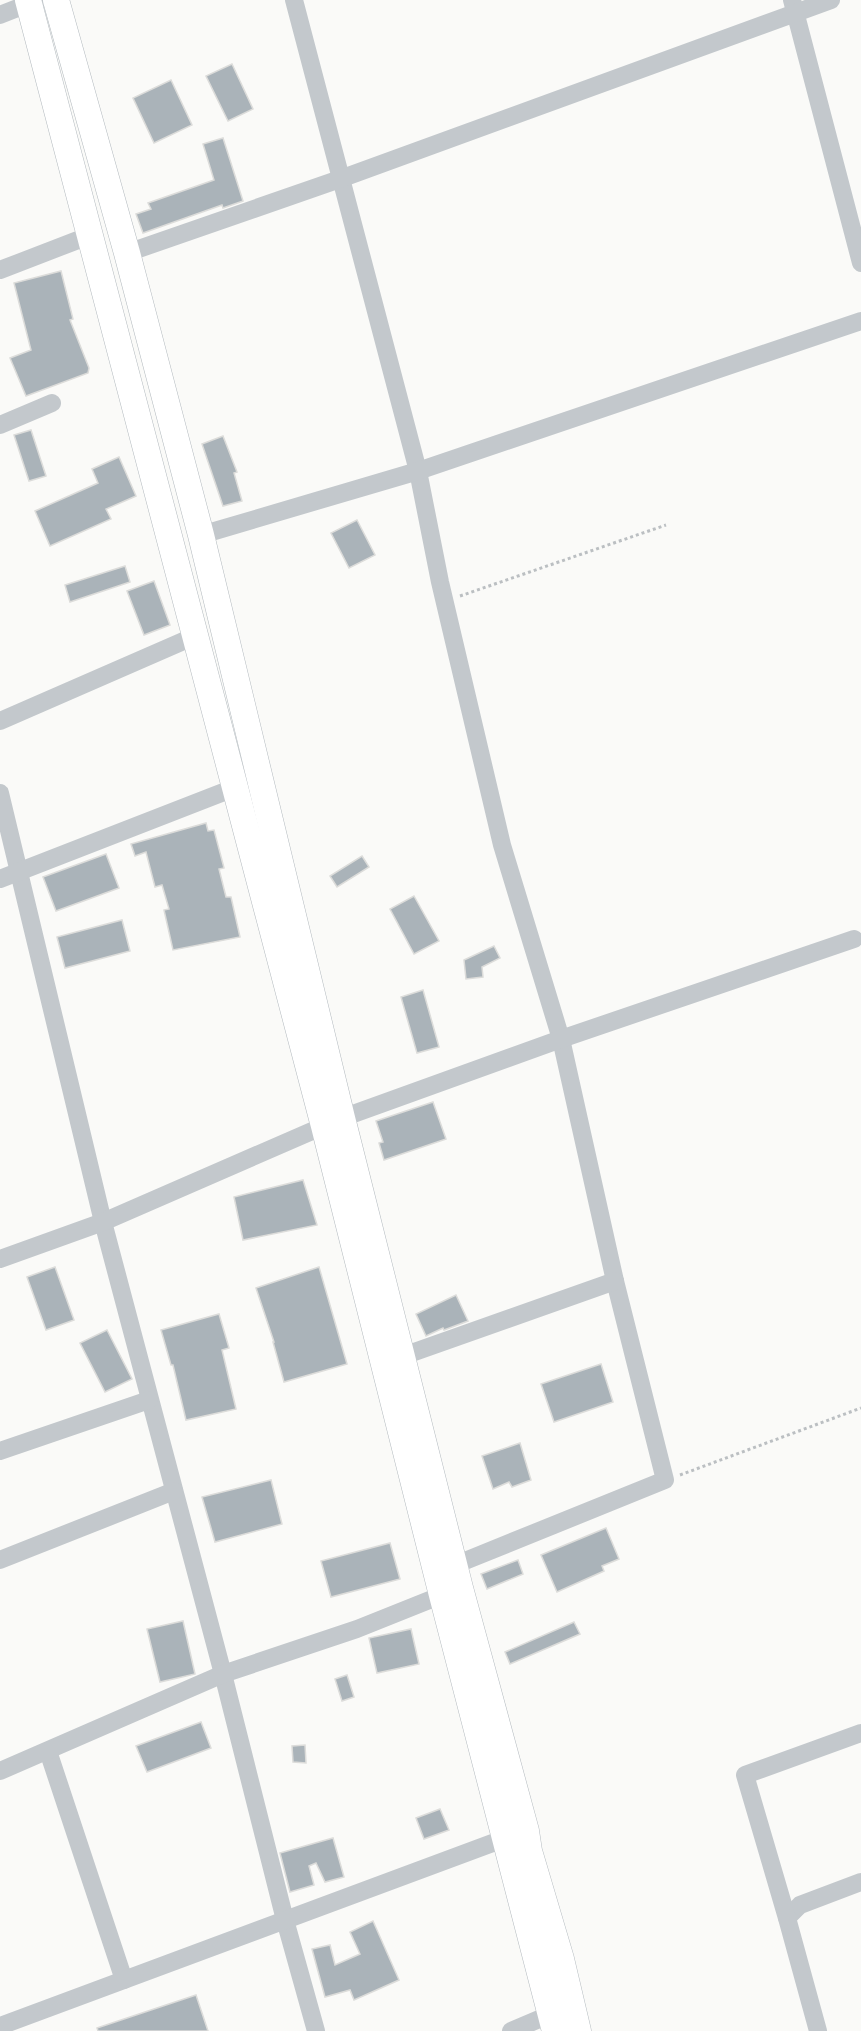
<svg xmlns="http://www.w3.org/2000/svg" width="861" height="2031" viewBox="0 0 861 2031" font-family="Rubik,sans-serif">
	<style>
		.building { fill: #aab3b9; stroke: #dcdcda; stroke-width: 1.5 }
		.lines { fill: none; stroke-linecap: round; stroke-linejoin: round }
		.secondary-casing { stroke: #b3babf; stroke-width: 27 }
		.path { stroke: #bbbfc2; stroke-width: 3; stroke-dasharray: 3 3; stroke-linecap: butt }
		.street { stroke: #c3c8cc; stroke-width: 18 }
		.secondary { stroke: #fff; stroke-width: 26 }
	</style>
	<rect width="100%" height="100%" fill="#fafaf8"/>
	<g class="building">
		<polygon points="232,64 253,109 228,121 206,76"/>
		<polygon points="171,80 192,125 154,143 133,98"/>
		<polygon points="223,138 243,201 223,208 222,205 143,233 136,214 151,209 148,203 214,180 203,144"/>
		<polygon points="61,271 73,319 70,320 89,368 88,373 26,396 10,358 31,350 14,283"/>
		<polygon points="31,430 46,476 29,481 14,435"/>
		<polygon points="223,436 237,472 234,473 242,501 223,506 202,444"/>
		<polygon points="119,457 136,496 106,509 111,519 50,546 35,511 98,483 92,469"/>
		<polygon points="357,520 375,555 349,568 331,533"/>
		<polygon points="125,566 130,582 70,602 65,585"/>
		<polygon points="154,581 170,625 144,635 127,591"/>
		<polygon points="206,823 208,831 214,830 224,868 219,869 226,897 231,897 240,937 173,950 164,910 169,909 162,885 155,887 146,852 135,856 131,844"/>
		<polygon points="106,854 119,888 56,911 43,877"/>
		<polygon points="362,856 369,867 337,887 330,876"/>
		<polygon points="414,896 439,941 414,954 390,909"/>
		<polygon points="122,920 130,951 65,968 57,937"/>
		<polygon points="494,946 500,958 482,967 483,977 466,979 464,960"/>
		<polygon points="423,990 439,1047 417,1053 401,997"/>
		<polygon points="433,1102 446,1139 384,1160 379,1143 383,1142 376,1121"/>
		<polygon points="303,1180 317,1225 243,1240 234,1197"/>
		<polygon points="55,1267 74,1320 46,1330 27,1277"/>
		<polygon points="319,1267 347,1364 284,1382 273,1342 274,1342 256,1288"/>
		<polygon points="456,1295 468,1321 444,1330 443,1328 426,1336 416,1314"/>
		<polygon points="219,1314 229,1348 222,1350 236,1409 186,1420 173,1365 171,1365 161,1330"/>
		<polygon points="107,1330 132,1379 105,1392 80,1343"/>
		<polygon points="601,1364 613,1402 554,1422 541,1384"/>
		<polygon points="520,1443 531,1480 512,1487 509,1482 493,1489 482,1456"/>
		<polygon points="271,1480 282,1524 215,1542 202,1497"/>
		<polygon points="606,1528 619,1559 602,1566 604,1571 557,1592 541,1555"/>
		<polygon points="390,1543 400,1579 331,1597 321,1561"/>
		<polygon points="518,1560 523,1574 487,1589 481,1574"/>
		<polygon points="183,1621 195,1674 160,1682 147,1629"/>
		<polygon points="574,1622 580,1634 510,1664 505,1652"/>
		<polygon points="411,1629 419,1664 377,1673 369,1638"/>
		<polygon points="347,1675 354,1697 342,1701 335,1679"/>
		<polygon points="201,1722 211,1748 147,1772 136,1746"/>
		<polygon points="305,1745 306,1763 293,1762 292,1746"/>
		<polygon points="440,1809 449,1830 424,1839 416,1818"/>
		<polygon points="333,1838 344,1877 325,1882 316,1863 309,1866 314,1885 290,1892 280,1853"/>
		<polygon points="373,1921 399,1980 354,2000 350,1990 325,1997 312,1949 330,1945 335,1965 360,1954 350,1932"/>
		<polygon points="196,1995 208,2031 98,2031 97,2028"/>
	</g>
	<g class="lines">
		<defs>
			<g id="secondary">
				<polyline points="28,0 324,1126 442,1595 555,2031"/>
				<polyline points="56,0 127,253 201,535 342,1118 460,1588 526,1831 529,1851 561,1959 578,2031"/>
			</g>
		</defs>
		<use href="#secondary" class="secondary-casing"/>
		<g class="path">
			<polyline points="460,596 666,525"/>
			<polyline points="680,1475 861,1408"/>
		</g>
		<g class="street">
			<polyline points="294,0 418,471 440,582 502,845 561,1039 615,1281 665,1480 455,1565"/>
			<polyline points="792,0 861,263"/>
			<polyline points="0,15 38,0"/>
			<polyline points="127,253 340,179 831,0"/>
			<polyline points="0,270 91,235"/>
			<polyline points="0,425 52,403"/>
			<polyline points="201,535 418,471 861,321"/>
			<polyline points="0,721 195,636"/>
			<polyline points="0,793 103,1222 223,1674 285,1920 316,2031"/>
			<polyline points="0,879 234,788"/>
			<polyline points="0,1259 103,1222 342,1118 561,1039 854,939"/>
			<polyline points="403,1356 615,1281"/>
			<polyline points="0,1451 149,1400"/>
			<polyline points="0,1560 174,1491"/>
			<polyline points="48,1751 124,1980"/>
			<polyline points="0,1771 223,1674 357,1629 442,1595"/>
			<polyline points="787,1918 800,1905 861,1882"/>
			<polyline points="0,2026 506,1838"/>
			<polyline points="511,2031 551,2014"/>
			<polyline points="818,2031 787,1918 745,1775 861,1733"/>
		</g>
		<use href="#secondary" class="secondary"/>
	</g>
</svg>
